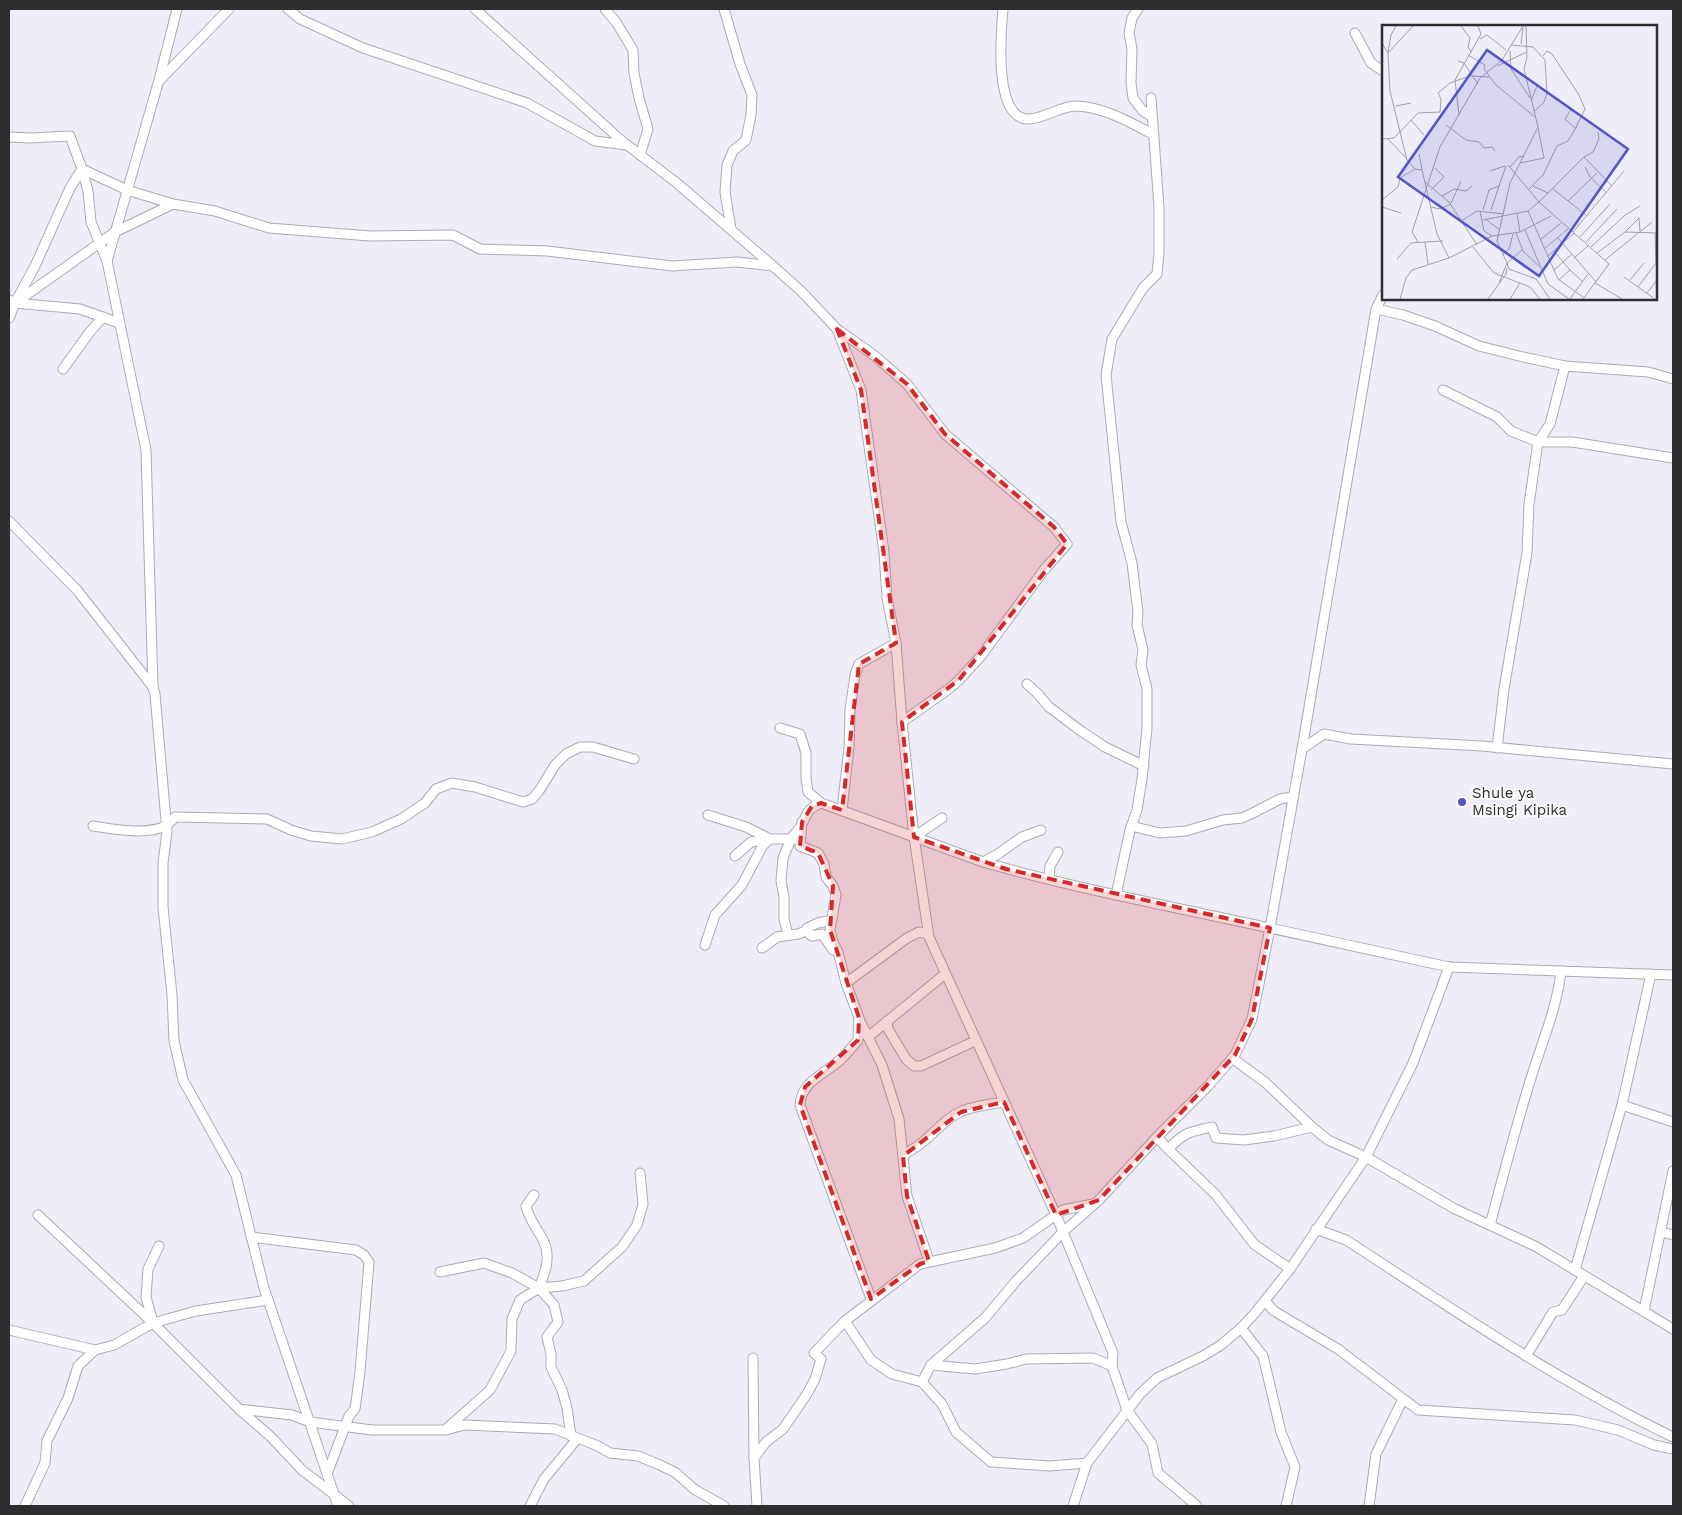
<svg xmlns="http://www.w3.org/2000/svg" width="1682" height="1515" viewBox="0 0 1682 1515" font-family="'Work Sans',sans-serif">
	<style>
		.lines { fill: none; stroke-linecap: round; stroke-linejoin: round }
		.minor-casing { stroke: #ababb4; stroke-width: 11 }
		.minor { stroke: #fff; stroke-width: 9 }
		.marked { fill: #d62828; fill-opacity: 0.2; stroke: #d62828; stroke-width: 4; stroke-dasharray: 10 6; stroke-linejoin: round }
		.poi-dot { fill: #5453ca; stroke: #fdfdfe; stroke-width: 2 }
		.labels { text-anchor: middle; stroke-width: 4; stroke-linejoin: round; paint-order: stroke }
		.poi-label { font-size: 15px; fill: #2e2e31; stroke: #fdfdfe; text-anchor: start }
		.inset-road { fill: none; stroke: #a2a1a8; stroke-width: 1 }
		.view { fill: #5453ca; fill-opacity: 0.15; stroke: #5453ca; stroke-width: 2.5 }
		.inset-edge { fill: none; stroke: #2e2e31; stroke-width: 2.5 }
	</style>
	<rect width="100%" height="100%" fill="#efeef8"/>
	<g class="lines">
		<defs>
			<g id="minor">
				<polyline points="177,9 159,80 107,261 146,450 153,687 155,694 167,832 163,863 163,907 172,995 174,1041 183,1080 236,1175 264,1288 338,1506"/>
				<polyline points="288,9 300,19 363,48 527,103 595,141 627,145"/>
				<polyline points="475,9 622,141 678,184 773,266 802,292 837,329 861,390 884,552 887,598 896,643 902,722 914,837 929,937 1056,1215 1113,1353 1112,1366 1127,1410 1152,1444 1158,1473 1197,1506"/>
				<polyline points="605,9 616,22 633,50 634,73 639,98 648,129 640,155"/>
				<polyline points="724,9 740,64 752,95 751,115 746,140 733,151 727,165 725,192 731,229"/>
				<path d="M1003,9C1001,32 993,118 1028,119C1044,119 1060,106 1076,106C1104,107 1130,122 1154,135"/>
				<polyline points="1138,9 1132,18 1129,33 1132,49 1131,83 1133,98 1142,110 1152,117"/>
				<polyline points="1355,33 1371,63 1383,71"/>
				<polyline points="160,80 229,9"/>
				<polyline points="9,137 30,138 70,136 82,169 127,190 173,204 215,211 269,228 370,236 453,235 480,249 547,251 672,266 737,262 773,266"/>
				<polyline points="82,169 88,191 91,222 107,261"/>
				<polyline points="1383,295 1376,309 1302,749 1270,928 1449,967 1673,975"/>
				<polyline points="9,300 15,303 80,309 119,323"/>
				<polyline points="16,301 35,266 70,188 82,169"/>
				<polyline points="1376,309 1403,315 1435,326 1479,346 1519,356 1565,366 1648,372 1673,379"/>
				<polyline points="9,318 15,303 115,232 173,204"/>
				<polyline points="837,329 875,356 907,384 945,434 1054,527 1067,544 1044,570 981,656 959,680 950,688 902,722"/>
				<polyline points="63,369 89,333 103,317"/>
				<polyline points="1443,390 1497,417 1511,431 1538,442 1572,442 1673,458"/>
				<polyline points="9,521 77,590 153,687"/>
				<polyline points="1027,684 1037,693 1049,707 1081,731 1105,747 1144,766"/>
				<path d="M780,728L800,734L806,753V778L808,792L821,803L983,862C1077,889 1174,907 1270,928L1252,1019L1235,1055L1208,1086L1156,1138L1099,1200L1063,1232L1017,1280L985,1318L931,1365L922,1382"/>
				<polyline points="1497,748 1504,689 1527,553 1529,504 1538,442 1550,424 1565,366"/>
				<polyline points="1302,749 1324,734 1351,739 1482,746 1673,764"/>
				<polyline points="842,810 849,747 850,710 855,675 859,664 896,643"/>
				<polyline points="708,815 746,827 770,839"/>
				<path d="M802,822L800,846L818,853L824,864L826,877L833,886L836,895L830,930L833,942L838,952L846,983L859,1018L858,1040C852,1047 846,1055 839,1061C824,1074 801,1082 800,1105L871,1299"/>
				<path d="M93,826C112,829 149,836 167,825C170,823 173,819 175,817L267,819L291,830L311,836L342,839L372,832L401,819L425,803L436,789L452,783L475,787L523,802L532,799L539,791L555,765L566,754L580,747H593L634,759"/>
				<polyline points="1131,826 1160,833 1186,831 1223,820 1242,818 1253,813 1280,799 1292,797"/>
				<polyline points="914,837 942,818"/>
				<polyline points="735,856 751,842 769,839"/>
				<polyline points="983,862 998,854 1022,837 1041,830"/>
				<polyline points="1049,879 1050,866 1058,852"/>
				<polyline points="1116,895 1130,830 1137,810 1142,779 1147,728 1147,689 1141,665 1143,650 1137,625 1138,612 1132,563 1121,522 1106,375 1112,339 1143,288 1157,274 1159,253 1159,207 1151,98"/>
				<polyline points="806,931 812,936 822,934 833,950"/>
				<polyline points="788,935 784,919 784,897 781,881 783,858 791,839 794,839"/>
				<path d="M705,945L715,915L742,885L763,845L770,839H791C793,835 796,833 799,829C808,816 804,810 821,803"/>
				<polyline points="762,948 777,937 798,934 806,931 807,928 818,923 832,920"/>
				<polyline points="846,983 907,938 919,932 928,934"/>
				<polyline points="860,1021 882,1065 899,1119 907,1196 929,1261"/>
				<polyline points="887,1021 888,1029 906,1059 914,1066 921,1066 975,1041"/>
				<polyline points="868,1037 945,974"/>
				<polyline points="1232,1058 1266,1083 1312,1127 1328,1140 1366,1157 1455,1209 1535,1246 1673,1329"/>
				<polyline points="1622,1105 1673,1122"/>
				<polyline points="1157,1137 1165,1146 1216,1195 1254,1244 1290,1269"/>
				<path d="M1168,1149C1185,1132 1189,1132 1212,1127L1216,1138L1244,1140L1274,1136L1312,1127"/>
				<path d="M903,1156C908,1151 914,1149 919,1145C933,1135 945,1118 962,1111C975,1106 990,1104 1004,1102"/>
				<path d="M534,1195L526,1206C529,1220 538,1229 544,1242C551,1257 545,1273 539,1288"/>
				<polyline points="38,1215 153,1323"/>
				<path d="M1490,1225C1503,1176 1516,1126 1531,1078C1542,1042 1557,1008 1561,971"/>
				<path d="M1316,1229L1346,1240C1453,1309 1558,1382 1673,1437"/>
				<polyline points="1661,1232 1673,1235"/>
				<polyline points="251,1237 356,1250 364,1255 369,1262 360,1372 355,1409 349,1416 327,1474"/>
				<polyline points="1575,1270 1622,1105 1651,974"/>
				<polyline points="440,1272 484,1263 512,1273 539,1288 554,1305 558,1322 547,1337 551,1354 551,1367 562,1390 567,1408 571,1436"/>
				<polyline points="1265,1301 1274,1311 1338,1349 1418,1410 1575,1420 1618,1430 1654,1445 1673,1449"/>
				<polyline points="1644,1311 1673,1171"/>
				<polyline points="845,1321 871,1360 892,1374 922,1382 942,1404 956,1432 991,1462 1050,1466 1087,1463"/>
				<polyline points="153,1323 196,1311 268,1300"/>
				<polyline points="153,1323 146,1297 148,1269 159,1246"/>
				<polyline points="1241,1328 1263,1356 1281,1432 1295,1467 1286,1506"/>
				<polyline points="9,1330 95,1350 114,1345 153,1323 239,1409 271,1437 302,1470 349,1506"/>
				<polyline points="1526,1356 1553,1312 1562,1310 1584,1276"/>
				<polyline points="753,1358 754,1458"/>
				<polyline points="931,1365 975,1369 1007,1364 1026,1359 1093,1358 1112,1366"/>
				<polyline points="239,1409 292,1415 310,1422 372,1430 446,1430 464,1425 555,1429 598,1446 610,1453 638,1456 660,1465 676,1473 694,1489 724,1506"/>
				<polyline points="446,1429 490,1390 511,1351 512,1319 520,1300 539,1288 562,1286 584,1281 622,1247 637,1225 643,1204 640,1173"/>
				<polyline points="25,1506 45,1463 47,1441 68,1398 78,1366 95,1350"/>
				<polyline points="530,1506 544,1479 577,1439"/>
				<polyline points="757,1506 754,1458 766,1442 783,1429 807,1394 815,1379 821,1359 814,1353 845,1321 920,1264 995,1248 1023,1238 1063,1210 1093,1204"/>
				<polyline points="1073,1506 1087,1463 1140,1394 1157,1378 1203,1356 1221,1345 1241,1328 1255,1313 1290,1269 1366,1157 1413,1063 1449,967"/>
				<polyline points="1369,1506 1376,1454 1403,1399"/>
			</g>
		</defs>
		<use href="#minor" class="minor-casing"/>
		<use href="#minor" class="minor"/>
	</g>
	<path class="marked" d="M837,329L907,384L945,434L1054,527L1067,544L959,680L902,722L914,837L1006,869L1270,928L1252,1019L1235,1055L1099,1200L1056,1215L1004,1102L961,1112L903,1156L907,1196L929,1261L920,1264L871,1299L800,1105L805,1087L858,1040L859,1018L830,930L833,886L818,853L800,846L802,822L812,806L821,803L842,810L859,664L896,643L861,390Z"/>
	<circle class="poi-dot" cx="1462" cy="802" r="5"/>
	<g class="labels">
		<g class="poi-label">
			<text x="1472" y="798">Shule ya<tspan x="1472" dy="17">Msingi Kipika</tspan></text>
		</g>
	</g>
	<g transform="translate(1382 25)">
		<rect width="275" height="275" fill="#efeef8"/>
		<path class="inset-road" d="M79,1L88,13L86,22L89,27M98,14L105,10L124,25M0,18L6,28L8,66L25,135L33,144L40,145L55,209L67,233M139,19L141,2M129,20L151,22L163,35L165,68L162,77L153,86M128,26L129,44L148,73M6,27L9,10L14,1M6,28L31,1M86,30L103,40L102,44L114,60L153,92M161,31L165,26L170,29L197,70L203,84L194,102M76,36L82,38L96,59M115,41L145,27M149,76L155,61M14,81L29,78M190,83L183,94L193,103M77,90L73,55L99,9L96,1M29,95L42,110M64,100L84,115L97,117L102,123L110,122L113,126M5,113L25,134M0,114L12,113L36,88L58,87L59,74L56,68L68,58L88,51L107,52M37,129L40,145M202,132L230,161M138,138L162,133L156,103M128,142L137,132L142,131M203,142L208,152L225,168M108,146L123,141M43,157L67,177L95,220M151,161L166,168M171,164L205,191M49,165L62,152L53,143M146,165L161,150L175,121L186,116L195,101M60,171L72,164L84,166L90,161M0,175L16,162L18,153L33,144M186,176L215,148M69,178L79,156M0,182L19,188M49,182L58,184L69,179M101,185L107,165L117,161L124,141M109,185L117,161M98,186L102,206L110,211M146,186L176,254L201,272M135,188L138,207M103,194L118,205M101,195L146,186L157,177L126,140M79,196L95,186L122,189M143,205L166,259L187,274M191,207L242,146M243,207L257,193L258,206M134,208L141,226L158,242M198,212L228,179M176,213L214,257M158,215L179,198M36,217L30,207L58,122L98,53L120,35L141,1M43,217L61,216M204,217L235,184M91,222L112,248L148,262L158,274M209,222L243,190L258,181M162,224L186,204M140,225L125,238L127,244L154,254L168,274M172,226L188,245L177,255M215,228L243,207L275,208M120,230L127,224L131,209M166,231L192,208M192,233L207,220M15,234L29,218L43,217L46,239M223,235L270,197M172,245L189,230M188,245L201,257M242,252L273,274M248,255L262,238M117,258L125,238L115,216L128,158L156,102L142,44L145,33L144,1M213,258L240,274M256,262L274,238L273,208M265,268L275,255M18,274L24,253L30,245L67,233L110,211L138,207L169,191M106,274L124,249L125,243M128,274L138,258M188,274L206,249M201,274L227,239L157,177L202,132L211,127L217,114L216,107"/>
		<path class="view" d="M105,25L246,124L157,251L16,152Z"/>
		<rect width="275" height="275" class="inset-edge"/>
	</g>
	<rect width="1682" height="1515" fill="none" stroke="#2e2e31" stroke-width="20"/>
</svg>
